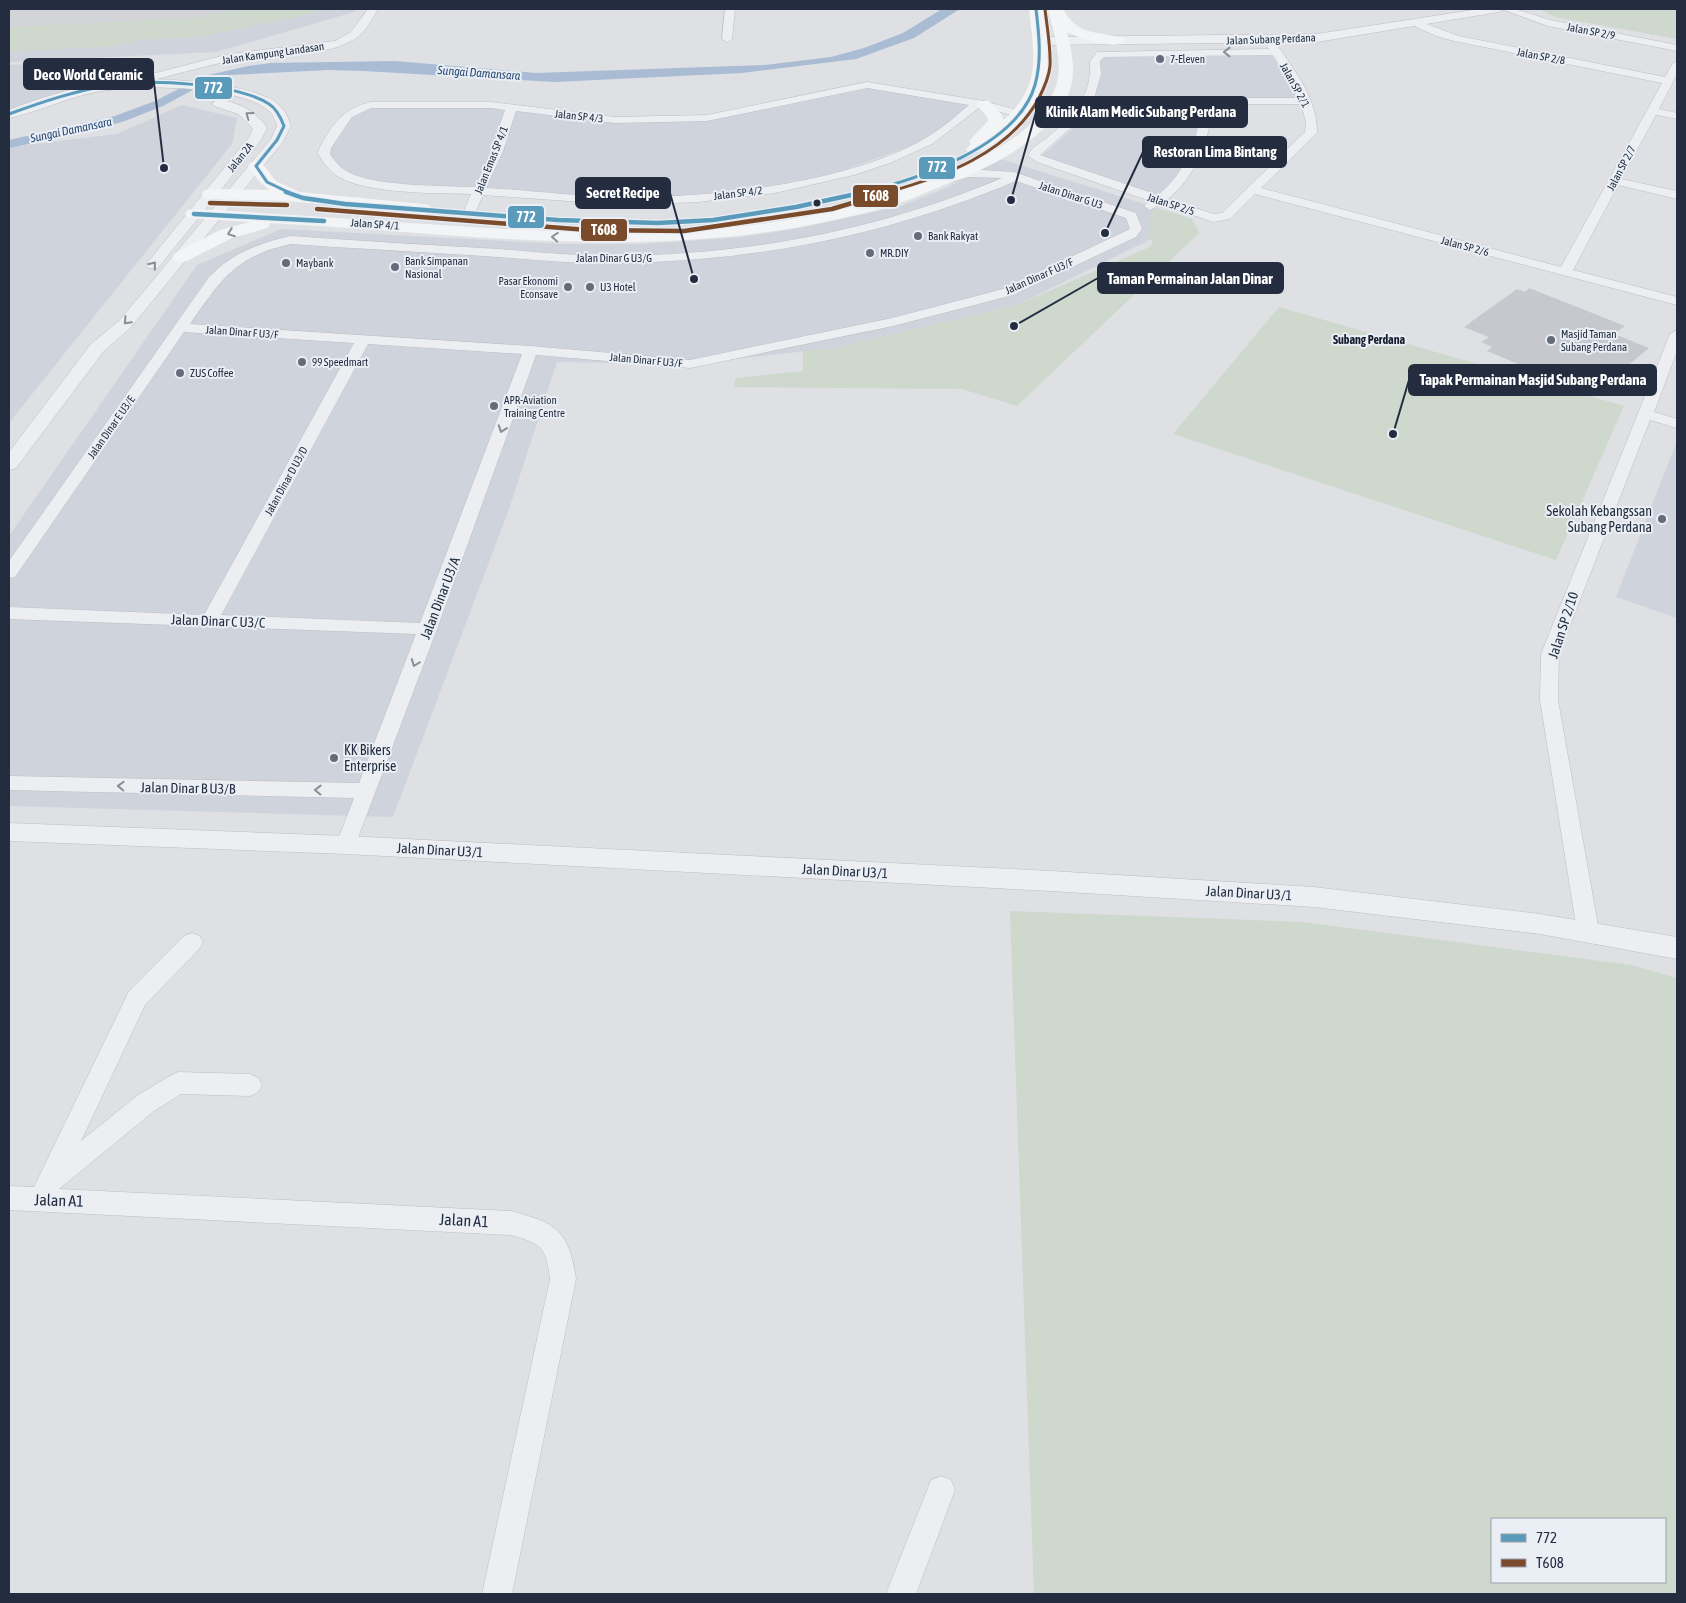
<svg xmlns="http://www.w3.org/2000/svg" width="1686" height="1603" viewBox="0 0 1686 1603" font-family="'Asap Condensed',sans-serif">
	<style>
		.built { fill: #cfd3db }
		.green { fill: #ced8cd; fill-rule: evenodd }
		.water { fill: #a9bcd3 }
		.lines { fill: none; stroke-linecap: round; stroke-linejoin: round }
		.taxiway { fill: #d2d4d8; fill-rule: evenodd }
		.building { fill: #c6c8cd }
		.minor-casing { stroke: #bcbec2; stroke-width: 1 }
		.tertiary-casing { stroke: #bcbec2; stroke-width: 1 }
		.minor { fill: #edeef1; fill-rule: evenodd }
		.tertiary { fill: #edeef1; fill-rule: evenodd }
		.secondary { fill: #f2f4f5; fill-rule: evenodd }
		.bus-1-far1-casing { stroke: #eaeef5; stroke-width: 5 }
		.bus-1-casing { stroke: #eaeef5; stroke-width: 7 }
		.bus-2-far1-casing { stroke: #eaeef5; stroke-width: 5 }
		.bus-2-casing { stroke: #eaeef5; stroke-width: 7 }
		.bus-1-far1 { stroke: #5a9bbc; stroke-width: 3 }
		.bus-1 { stroke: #5a9bbc; stroke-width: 4.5 }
		.bus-2-far1 { stroke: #7a4b2a; stroke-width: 3 }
		.bus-2 { stroke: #7a4b2a; stroke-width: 4.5 }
		.oneway { stroke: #888e98 }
		.oneway2 { stroke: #8b909a }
		.poi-dot { fill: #656c79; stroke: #eaeef5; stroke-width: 2 }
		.bus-dot { fill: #242d3f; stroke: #eaeef5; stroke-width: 2 }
		.labels { text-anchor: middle; stroke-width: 4; stroke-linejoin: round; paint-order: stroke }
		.far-street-label { font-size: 11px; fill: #242d3f; stroke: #eaeef5 }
		.far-poi-label { font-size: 11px; fill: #242d3f; stroke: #eaeef5; text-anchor: start }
		.far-water-label { font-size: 12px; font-style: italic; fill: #2a4a76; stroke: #eaeef5 }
		.far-neighbourhood-label { font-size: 12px; font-weight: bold; fill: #161e2f; stroke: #eaeef5 }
		.poi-label { font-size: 14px; fill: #242d3f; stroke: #eaeef5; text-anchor: end }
		.street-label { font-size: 14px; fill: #242d3f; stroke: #eaeef5 }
		.near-street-label { font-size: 16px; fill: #242d3f; stroke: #eaeef5 }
		.leader { fill: none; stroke: #242d3f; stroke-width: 2 }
		.callout-dot { fill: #242d3f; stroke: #eaeef5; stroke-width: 2 }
		.callout { fill: #242d3f; stroke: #242d3f; stroke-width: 2 }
		.callout-label { font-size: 15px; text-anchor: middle; font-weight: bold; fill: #fff }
		.line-badge { stroke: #eaeef5; stroke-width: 2 }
		.badge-label { font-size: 14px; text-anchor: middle; font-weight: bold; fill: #fff }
	</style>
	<rect width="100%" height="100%" fill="#dee0e4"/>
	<g class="built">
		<polygon points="9,9 357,9 354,12 216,52 9,62"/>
		<polygon points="1271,54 1299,98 1201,98 1203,114 1187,160 1173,183 1158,196 1041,156 1075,127 1090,104 1102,74 1100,61 1104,55"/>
		<polygon points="130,59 136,74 9,110 9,65"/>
		<polygon points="868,87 971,104 951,121 916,144 833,174 742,191 676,197 623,198 368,181 352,176 342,169 329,154 330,147 353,113 373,107 491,107 614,122 659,122 704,120"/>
		<polygon points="182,105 237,118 232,144 9,423 9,147 117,134"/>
		<polygon points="1001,159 1192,219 1017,305 835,348 690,364 557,362 509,509 393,817 9,806 9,536 197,265 281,229 561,244 645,244 743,237 805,227 901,206 946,188"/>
		<polygon points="1677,441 1677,618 1616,597"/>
	</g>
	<g class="green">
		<polygon points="247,9 323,9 297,17 202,36 139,40 115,46 9,52 9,25 206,15"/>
		<polygon points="1539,9 1677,9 1677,39 1555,17"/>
		<polygon points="1160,209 1192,219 1199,233 1017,406 962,389 734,387 736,378 803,371 803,351 835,348 1017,305 1150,247 1153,241 1146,236 1150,231 1149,220 1151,218 1149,213"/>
		<polygon points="1279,307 1624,406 1556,560 1173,434"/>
		<path d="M1010,911L1303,922L1631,965L1677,978V1594H1034ZM1665,1519V1582H1492V1519Z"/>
	</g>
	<polygon class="water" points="942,9 960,9 914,38 856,59 742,73 554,82 364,71 328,70 231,75 215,78 163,106 125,121 95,130 9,148 9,140 115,116 155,101 204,76 248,66 271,63 395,61 536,73 765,65 831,57 864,48 903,33"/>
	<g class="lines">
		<polygon class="taxiway" points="9,9 209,9 204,16 193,18 9,27"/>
	</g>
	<polygon class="building" points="1529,288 1625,326 1614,334 1649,348 1597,391 1540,367 1535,371 1487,351 1492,347 1481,342 1489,337 1464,327 1517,289 1525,292"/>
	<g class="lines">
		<defs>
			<g id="minor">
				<path d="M368,9H378C371,21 364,35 351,41C320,58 279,52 245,58C206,65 168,77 129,86L124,83L125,81L229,54L335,41L351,32Z"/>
				<polygon points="725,9 735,9 732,39 727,42 722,39"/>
				<polygon points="1501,9 1515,9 1550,20 1677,45 1677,51 1548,26"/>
				<path d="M1416,20L1459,36L1665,77L1673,63L1677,62V74L1659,109L1677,113V119L1656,115L1621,179L1677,191V199L1618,185L1573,270L1677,297V305L1255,194L1230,219L1213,222L1161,204L1150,210L1144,206L1150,201L1037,162L1028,156C1032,147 1040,143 1048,137C1074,116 1092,96 1090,61L1097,52L1269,49L1263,40L1268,37L1272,38C1291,66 1318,97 1317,133L1261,188L1561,267L1662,83L1454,41L1436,36L1412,25V21ZM1273,55L1299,98H1094L1101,75L1100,61L1104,57ZM1091,104H1201C1200,137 1184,175 1158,195L1040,155L1073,126ZM1212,104H1301L1306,122L1305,132L1222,213L1214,214L1168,199C1195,178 1211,138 1212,104Z"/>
				<path d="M867,82L984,101L1024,112L1026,114L1020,117L980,107L932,144L890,163L854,175L775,193L698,202L624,205L483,195L475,213L469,217L463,213L471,194C436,193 368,194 339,177C329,171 324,163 318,154C319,147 323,142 326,136C338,117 349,107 371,102H491L615,117L707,115ZM867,88L969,105C955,117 940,130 924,139C844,185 703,199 611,197C569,196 528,190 486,188L503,151L516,111L615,123L707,121ZM371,108H491L505,110L491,151L475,187C443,186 380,186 352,174C343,170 335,163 330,154L331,148L352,117Z"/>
				<path d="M968,169L1014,172L1136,213L1142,229L1136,237L1013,295L893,326L690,368L536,355L437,629L353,851L346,853L339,851L336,845L354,798L9,790V776L359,783L416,634L9,619V607L204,615L354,343L184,332L15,577L9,578V561L209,277C232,253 259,243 291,236C360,241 429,245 498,249C537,252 576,256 615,256C748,255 880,230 1002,178L969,177L952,182L946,178L948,175ZM1016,181L1126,218L1130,229L1003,289L892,318L690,360L531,346L190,324C221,280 235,256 291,244C360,249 429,252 498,257C539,260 579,264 619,263C758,261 888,235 1016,181ZM368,344L522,354L420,623L221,615Z"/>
				<polygon points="1677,330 1677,351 1654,412 1677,419 1677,428 1650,420 1559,654 1558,700 1599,931 1596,937 1588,940 1580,937 1577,931 1540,700 1541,654 1670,334"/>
				<path d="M192,933L200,936L203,942L200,948L145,1005L81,1141L138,1095L170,1076L178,1072L250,1074L258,1078L262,1085L258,1092L250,1096L181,1094L154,1111L59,1189L511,1211C556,1223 569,1230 576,1279L512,1594H482L550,1279C546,1247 542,1244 511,1235L9,1210V1186L34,1187L129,991L184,936Z"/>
				<polygon points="941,1476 951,1480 955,1490 916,1594 886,1594 931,1480"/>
			</g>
			<g id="tertiary">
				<polygon points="1479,9 1505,9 1499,12 1317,42 1040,45 1034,41 1040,37 1317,34"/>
				<path d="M127,79C164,78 242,82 274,101C283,107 288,116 291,126L282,143L131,327L103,352L16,468L9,470V452L91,344L119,321L271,139L277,126C275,120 273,114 268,110C238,85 134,84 96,92C66,98 38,112 9,118V110C47,95 86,84 127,79Z"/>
				<path d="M219,99C240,104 255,110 267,128L261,140L158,268H148L145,265L148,262L250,136L253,128L238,114L214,106L212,103Z"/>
				<polygon points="9,823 346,836 1051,871 1314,887 1540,914 1677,937 1677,959 1540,934 1314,907 1051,891 346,854 9,841"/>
			</g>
		</defs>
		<use href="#minor" class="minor-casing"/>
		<use href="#tertiary" class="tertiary-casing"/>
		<use href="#minor" class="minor"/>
		<use href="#tertiary" class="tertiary"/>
		<g class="secondary">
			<path d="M1029,9H1043C1051,71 1055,100 999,140C989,146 980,155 968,152L966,149L971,144L969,141L988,121V118L976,104L979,101H989L1001,114L1004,120C1042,84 1034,57 1029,9Z"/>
			<path d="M1048,9H1063C1078,36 1096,31 1123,38L1125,41C1117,51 1078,38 1067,32C1071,48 1075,65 1072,82C1062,130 1000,163 959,179C934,189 909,201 883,208C867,213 850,216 834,220C646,262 460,233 270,223L268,228L232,238L187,261L181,262L175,261L172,257L175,253L220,230L250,222L188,218L185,214L188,210L194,209C271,213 348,219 426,224C573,234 728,243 872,201C895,194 918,183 941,174C983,158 1035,135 1054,91C1065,66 1054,35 1048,9Z"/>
			<polygon points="256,161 262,163 276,181 299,192 423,204 429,205 432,209 429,213 423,214 287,201 210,199 204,198 202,194 204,190 210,189 269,190 258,180 248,166 250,163"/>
		</g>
		<defs>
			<g id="bus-1-far1">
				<path d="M9,114C42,102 77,90 112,85C150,79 236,83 269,104C277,109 281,118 284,126L277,140L256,166L267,182L290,193"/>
				<path d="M860,193C916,180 1017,147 1035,85C1042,60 1039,34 1036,9"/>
			</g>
			<g id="bus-1">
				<polyline points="286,192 303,198 345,204 558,220 658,223 713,220 796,207 865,192"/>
				<polyline points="194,214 324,221"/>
			</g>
			<path id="bus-2-far1" d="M885,193C942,177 1009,154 1039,98C1044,88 1049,77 1050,66C1051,48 1047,27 1045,9"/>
			<g id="bus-2">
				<polyline points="210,203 287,205"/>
				<polyline points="317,209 588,230 684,231 832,209 889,192"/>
			</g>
		</defs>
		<use href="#bus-1-far1" class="bus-1-far1-casing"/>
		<use href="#bus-1" class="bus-1-casing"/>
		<use href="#bus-2-far1" class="bus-2-far1-casing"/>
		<use href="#bus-2" class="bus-2-casing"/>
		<use href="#bus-1-far1" class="bus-1-far1"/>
		<use href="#bus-1" class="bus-1"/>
		<use href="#bus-2-far1" class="bus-2-far1"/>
		<use href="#bus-2" class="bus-2"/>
	</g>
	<defs><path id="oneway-chevron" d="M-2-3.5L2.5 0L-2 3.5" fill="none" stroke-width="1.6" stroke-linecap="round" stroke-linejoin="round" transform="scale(1.25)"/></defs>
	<g class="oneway">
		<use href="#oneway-chevron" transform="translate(1227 52) rotate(180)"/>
		<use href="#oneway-chevron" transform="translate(249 115) rotate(-144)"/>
		<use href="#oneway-chevron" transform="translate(153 265) rotate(-51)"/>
		<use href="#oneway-chevron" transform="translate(127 321) rotate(133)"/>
		<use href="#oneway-chevron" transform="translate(502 429) rotate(110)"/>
		<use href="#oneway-chevron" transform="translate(415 663) rotate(111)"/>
		<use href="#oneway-chevron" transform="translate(121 786) rotate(-178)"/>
		<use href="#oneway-chevron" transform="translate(318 790) rotate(-179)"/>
	</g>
	<g class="oneway2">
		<use href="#oneway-chevron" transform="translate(231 233) rotate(159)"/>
		<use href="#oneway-chevron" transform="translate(555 237) rotate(-176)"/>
	</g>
	<g class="poi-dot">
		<circle cx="1160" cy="59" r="5"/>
		<circle cx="918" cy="236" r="5"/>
		<circle cx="870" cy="253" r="5"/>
		<circle cx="286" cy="263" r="5"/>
		<circle cx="395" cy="267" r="5"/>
		<circle cx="568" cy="287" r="5"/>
		<circle cx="590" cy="287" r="5"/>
		<circle cx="1551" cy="340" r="5"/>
		<circle cx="302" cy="362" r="5"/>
		<circle cx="180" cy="373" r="5"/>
		<circle cx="494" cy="406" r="5"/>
		<circle cx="1662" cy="519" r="5"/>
		<circle cx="334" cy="758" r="5"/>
	</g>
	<circle class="bus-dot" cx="817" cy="203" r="4.5"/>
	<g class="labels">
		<g class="far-street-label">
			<text transform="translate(1591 31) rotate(11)" y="4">Jalan SP 2/9</text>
			<text transform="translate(1271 39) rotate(-2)" y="4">Jalan Subang Perdana</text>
			<text transform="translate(273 53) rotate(-8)" y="4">Jalan Kampung Landasan</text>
			<text transform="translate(1541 56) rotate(11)" y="4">Jalan SP 2/8</text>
			<text transform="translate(1295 85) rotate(61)" y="4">Jalan SP 2/1</text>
			<text transform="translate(579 116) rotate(6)" y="4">Jalan SP 4/3</text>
			<text transform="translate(240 157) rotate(-51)" y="4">Jalan 2A</text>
			<text transform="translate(491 160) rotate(-68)" y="4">Jalan Emas SP 4/1</text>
			<text transform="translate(1621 168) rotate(-62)" y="4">Jalan SP 2/7</text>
			<text transform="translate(738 193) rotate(-7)" y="4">Jalan SP 4/2</text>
			<text transform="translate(1071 195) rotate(18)" y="4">Jalan Dinar G U3</text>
			<text transform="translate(1171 204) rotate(18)" y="4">Jalan SP 2/5</text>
			<text transform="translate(375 224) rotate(4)" y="4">Jalan SP 4/1</text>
			<text transform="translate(1465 246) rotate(15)" y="4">Jalan SP 2/6</text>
			<text x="614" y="262">Jalan Dinar G U3/G</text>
			<text transform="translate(1039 276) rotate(-24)" y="4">Jalan Dinar F U3/F</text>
			<text transform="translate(242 332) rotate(4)" y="4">Jalan Dinar F U3/F</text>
			<text transform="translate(646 360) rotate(5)" y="4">Jalan Dinar F U3/F</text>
			<text transform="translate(111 427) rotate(-55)" y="4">Jalan Dinar E U3/E</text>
			<text transform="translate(286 481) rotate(-61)" y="4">Jalan Dinar D U3/D</text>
		</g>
		<g class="far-poi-label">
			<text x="1170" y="63">7-Eleven</text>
			<text x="928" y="240">Bank Rakyat</text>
			<text x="880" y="257">MR.DIY</text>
			<text x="405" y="265">Bank Simpanan<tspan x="405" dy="13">Nasional</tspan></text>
			<text x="296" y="267">Maybank</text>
			<text x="558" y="285" text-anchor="end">Pasar Ekonomi<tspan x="558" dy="13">Econsave</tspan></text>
			<text x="600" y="291">U3 Hotel</text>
			<text x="1561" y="338">Masjid Taman<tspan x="1561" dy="13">Subang Perdana</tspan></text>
			<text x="312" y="366">99 Speedmart</text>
			<text x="190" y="377">ZUS Coffee</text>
			<text x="504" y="404">APR-Aviation<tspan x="504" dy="13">Training Centre</tspan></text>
		</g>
		<g class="far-water-label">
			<text transform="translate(479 73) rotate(4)" y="4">Sungai Damansara</text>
			<text transform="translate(71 130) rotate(-12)" y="4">Sungai Damansara</text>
		</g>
		<g class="far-neighbourhood-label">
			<text x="1369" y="344">Subang Perdana</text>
		</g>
		<g class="poi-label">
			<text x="1652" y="516">Sekolah Kebangssan<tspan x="1652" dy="16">Subang Perdana</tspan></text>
			<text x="344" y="755" text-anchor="start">KK Bikers<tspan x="344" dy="16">Enterprise</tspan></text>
		</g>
		<g class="street-label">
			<text transform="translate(440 598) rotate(-69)" y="5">Jalan Dinar U3/A</text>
			<text transform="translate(218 621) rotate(2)" y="5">Jalan Dinar C U3/C</text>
			<text transform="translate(1563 625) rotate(-72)" y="5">Jalan SP 2/10</text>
			<text transform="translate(188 788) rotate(1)" y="5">Jalan Dinar B U3/B</text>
			<text transform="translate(440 850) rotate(3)" y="5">Jalan Dinar U3/1</text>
			<text transform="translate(845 871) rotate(3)" y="5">Jalan Dinar U3/1</text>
			<text transform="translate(1249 893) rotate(3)" y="5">Jalan Dinar U3/1</text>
		</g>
		<g class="near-street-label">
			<text transform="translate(59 1200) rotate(2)" y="6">Jalan A1</text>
			<text transform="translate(464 1220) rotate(3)" y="6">Jalan A1</text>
		</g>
	</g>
	<path class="leader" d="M164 168L153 74M1011 200L1036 112M1105 233L1143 152M694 279L670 193M1014 326L1098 278M1393 434L1409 380"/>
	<g class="callout-dot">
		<circle cx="164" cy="168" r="5"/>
		<circle cx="1011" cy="200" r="5"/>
		<circle cx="1105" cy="233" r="5"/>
		<circle cx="694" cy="279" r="5"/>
		<circle cx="1014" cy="326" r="5"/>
		<circle cx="1393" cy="434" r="5"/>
	</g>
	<g class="callout">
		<rect x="24" y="59" width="129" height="30" rx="5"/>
		<rect x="1036" y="97" width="211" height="30" rx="5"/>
		<rect x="1143" y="137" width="143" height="30" rx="5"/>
		<rect x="576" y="178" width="94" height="30" rx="5"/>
		<rect x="1098" y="263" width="185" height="30" rx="5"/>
		<rect x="1409" y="365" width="247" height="30" rx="5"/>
	</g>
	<g class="callout-label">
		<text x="88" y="80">Deco World Ceramic</text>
		<text x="1141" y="117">Klinik Alam Medic Subang Perdana</text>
		<text x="1215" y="157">Restoran Lima Bintang</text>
		<text x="623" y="198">Secret Recipe</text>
		<text x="1190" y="284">Taman Permainan Jalan Dinar</text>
		<text x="1533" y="385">Tapak Permainan Masjid Subang Perdana</text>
	</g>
	<g class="line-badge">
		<rect x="194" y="76" width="39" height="24" rx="5" fill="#5a9bbc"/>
		<rect x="918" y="156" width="38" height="24" rx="5" fill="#5a9bbc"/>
		<rect x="852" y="184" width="47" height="24" rx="5" fill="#7a4b2a"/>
		<rect x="507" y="205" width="38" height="24" rx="5" fill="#5a9bbc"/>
		<rect x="580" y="218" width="48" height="24" rx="5" fill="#7a4b2a"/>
	</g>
	<g class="badge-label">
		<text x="213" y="93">772</text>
		<text x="937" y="172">772</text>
		<text x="876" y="201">T608</text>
		<text x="526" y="222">772</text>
		<text x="604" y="235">T608</text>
	</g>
	<rect width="1686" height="1603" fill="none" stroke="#242d3f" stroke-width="20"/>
	<rect x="1491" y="1518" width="175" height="65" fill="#eaeef5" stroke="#9ba1ac"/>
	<rect x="1501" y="1534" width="25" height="8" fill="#5a9bbc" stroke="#9ba1ac"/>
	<text x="1536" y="1543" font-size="15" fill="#242d3f">772</text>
	<rect x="1501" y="1559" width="25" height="8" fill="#7a4b2a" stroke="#9ba1ac"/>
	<text x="1536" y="1568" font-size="15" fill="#242d3f">T608</text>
</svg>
